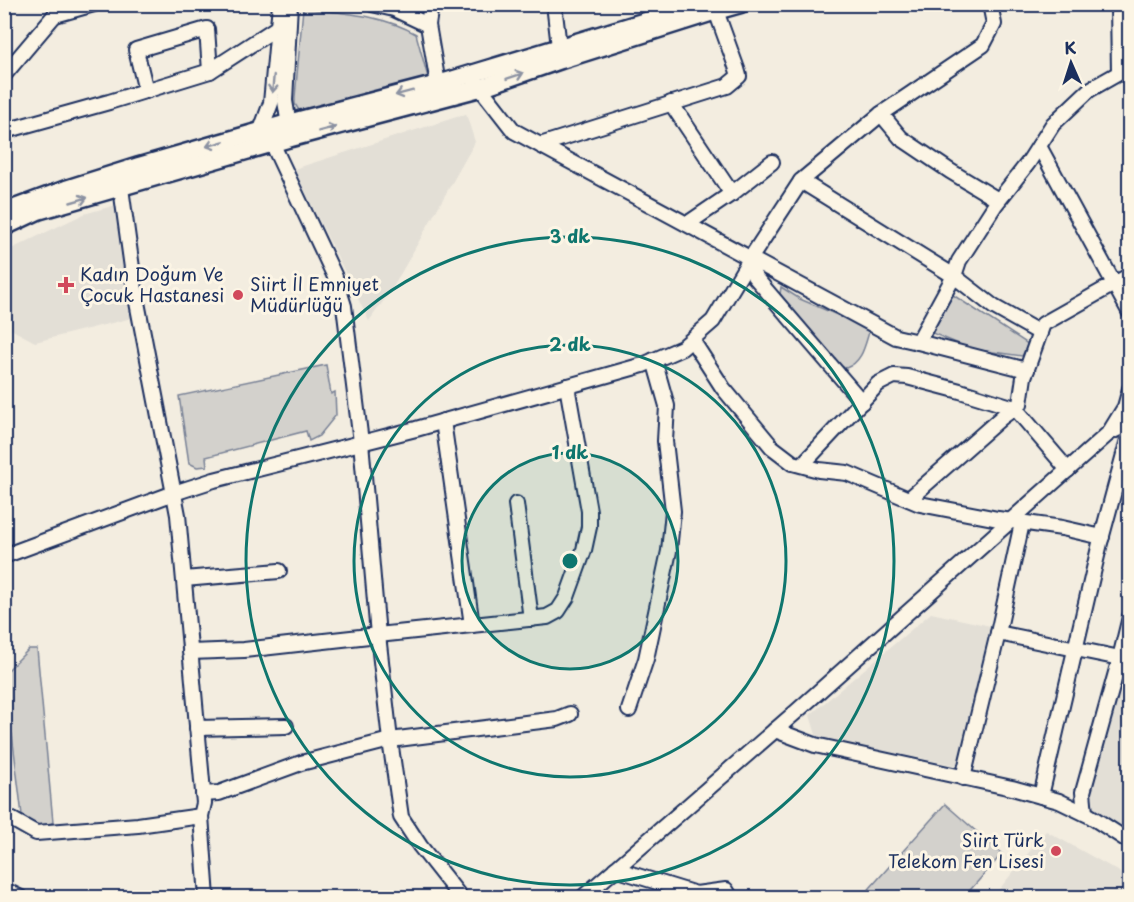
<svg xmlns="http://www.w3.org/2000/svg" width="1134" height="902" viewBox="0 0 1134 902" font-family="'Playpen Sans',sans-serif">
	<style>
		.built { fill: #e3dfd6 }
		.green { fill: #d3d1cc; stroke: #778095; stroke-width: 1.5 }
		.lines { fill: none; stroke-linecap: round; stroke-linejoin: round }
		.minor-casing { stroke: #1b2f5e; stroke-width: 18 }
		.major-casing { stroke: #1b2f5e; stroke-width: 21 }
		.minor { stroke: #fcf5e5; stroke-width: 14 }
		.major { stroke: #fcf5e5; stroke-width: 16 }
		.oneway { stroke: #8c92a2 }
		.ring { fill: none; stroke: #0f766e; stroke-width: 3 }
		.poi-dot { fill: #d1495b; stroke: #fcf5e5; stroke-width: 2 }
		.labels { text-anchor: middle; stroke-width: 6; stroke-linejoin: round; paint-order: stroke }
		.poi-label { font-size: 18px; fill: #1b2f5e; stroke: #fcf5e5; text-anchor: start }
		.centre { fill: #0f766e; stroke: #fcf5e5; stroke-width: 3 }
		.ring-label { font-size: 18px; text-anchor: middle; font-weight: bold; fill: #0f766e; stroke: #fcf5e5; stroke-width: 6; stroke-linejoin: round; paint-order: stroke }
	</style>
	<rect width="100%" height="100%" fill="#f3ede0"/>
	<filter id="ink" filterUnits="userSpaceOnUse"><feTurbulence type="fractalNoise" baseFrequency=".0167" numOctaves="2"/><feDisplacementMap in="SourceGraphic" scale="12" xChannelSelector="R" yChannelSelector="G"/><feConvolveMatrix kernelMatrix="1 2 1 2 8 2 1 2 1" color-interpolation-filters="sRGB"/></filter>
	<g filter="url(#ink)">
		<g class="built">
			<polygon points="466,114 475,142 392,289 369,321 294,169"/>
			<polygon points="116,205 132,318 35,342 5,326 5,252 84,214"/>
			<polygon points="931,613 995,627 959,766 817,738 810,715"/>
			<polygon points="1129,645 1129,834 1091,806 1091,792"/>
			<polygon points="1046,831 1118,871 1129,882 1129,897 993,897"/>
		</g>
		<g class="green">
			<path d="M303,8C341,13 382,14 416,34L429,81L300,112L295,104V97Z"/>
			<path d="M781,287L800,299L870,329C865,344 863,362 846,368L841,366L780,294Z"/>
			<polygon points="953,295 1028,344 1022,356 971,349 932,333"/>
			<polygon points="326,365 331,394 335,392 336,415 319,436 309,441 306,431 206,457 207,466 197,467 189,463 179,396"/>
			<path d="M29,649H37L53,822C40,831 33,823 22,815L12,734L5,726V673Z"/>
			<polygon points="945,804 1002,854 964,897 862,897"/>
		</g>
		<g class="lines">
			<defs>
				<g id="minor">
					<polyline points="372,4 394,9 428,25"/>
					<polyline points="431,4 428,25 438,84"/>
					<polyline points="554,4 559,47"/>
					<polyline points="55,15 94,4"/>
					<polyline points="4,75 64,4"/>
					<polyline points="475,81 514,131 896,337 918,342 1027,370"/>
					<polyline points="146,91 136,50 207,29 210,71"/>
					<polyline points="671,103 732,194"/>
					<polyline points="881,114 901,138 950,171 998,200"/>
					<polyline points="4,130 5,131 109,102 210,71 278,27"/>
					<polyline points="290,131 285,101 290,4"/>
					<polyline points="258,138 271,103 280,4"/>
					<polyline points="273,145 335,277 344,306 361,442 378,635 390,740 401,817 420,846 461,898"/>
					<polyline points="540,145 727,86 739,76 737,69 716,11"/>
					<polyline points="1039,146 1130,313"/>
					<polyline points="801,181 954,276 994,307 1040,333"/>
					<polyline points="687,224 734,192 772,162"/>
					<polyline points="750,259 754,276 862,402"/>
					<polyline points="692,340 723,388 772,447 793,463 819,470 847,473 920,504 998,519 1062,528 1102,537"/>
					<polyline points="918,342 954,276 959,261 995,205 1028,163 1053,124 1089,90 1119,73 1118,4"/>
					<polyline points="1130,389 1125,407 1109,433 1130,423"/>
					<polyline points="443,421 472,625"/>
					<polyline points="802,465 878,384 894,376 907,377 960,391 1015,408 1068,470"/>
					<polyline points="909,499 1002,417 1020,404 1024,377 1043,324 1130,275"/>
					<polyline points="516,504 531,619"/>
					<polyline points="4,556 174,493 214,480 416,429 643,365 682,348 713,321 750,259 801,181 881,114 983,45 994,24 990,4"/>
					<polyline points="184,579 279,571"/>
					<polyline points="998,633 1120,658"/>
					<polyline points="190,652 244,650 378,635 547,617 558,611 567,597 584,550 589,527 589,511 567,386"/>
					<polyline points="629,710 646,659 669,551 673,511 665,441 667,406 654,360"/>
					<polyline points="197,728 286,726"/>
					<polyline points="775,730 815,745 1012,788 1059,801 1090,816 1130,842"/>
					<polyline points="963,778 998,633 1022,523"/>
					<polyline points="203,794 219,793 301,763 390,740 557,719 570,714"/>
					<polyline points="1041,796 1100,543 1130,432"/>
					<polyline points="1085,813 1083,792 1120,658 1130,617"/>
					<polyline points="4,815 36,833 138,825 201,816 204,803 178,515 136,297 121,188"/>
					<polyline points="201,816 207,898"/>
					<polyline points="615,869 696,894 726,890 731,898"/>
					<polyline points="4,891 11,893 21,898"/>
					<polyline points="582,898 797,711 1109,433"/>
				</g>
				<g id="major">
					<polyline points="4,212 66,189 139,166 288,123 438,84 692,7"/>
					<polyline points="4,227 38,211 291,138 480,88 561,60 716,11 741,4"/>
				</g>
			</defs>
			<use href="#minor" class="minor-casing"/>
			<use href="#major" class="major-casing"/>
			<use href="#minor" class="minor"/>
			<use href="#major" class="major"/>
		</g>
		<defs><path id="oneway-shaft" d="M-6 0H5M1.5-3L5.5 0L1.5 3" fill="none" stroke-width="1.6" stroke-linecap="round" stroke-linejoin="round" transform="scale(1.5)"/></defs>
		<g class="oneway">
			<use href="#oneway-shaft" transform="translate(515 76) rotate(-19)"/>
			<use href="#oneway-shaft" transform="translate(273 84) rotate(95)"/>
			<use href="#oneway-shaft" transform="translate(404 93) rotate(165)"/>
			<use href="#oneway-shaft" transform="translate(327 129) rotate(-15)"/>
			<use href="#oneway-shaft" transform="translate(215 144) rotate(164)"/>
			<use href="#oneway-shaft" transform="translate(79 200) rotate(-16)"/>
		</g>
	</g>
	<circle cx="570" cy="561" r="108" fill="#0f766e" fill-opacity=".12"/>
	<g class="ring">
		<circle cx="570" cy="561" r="108"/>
		<circle cx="570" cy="561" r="216"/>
		<circle cx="570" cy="561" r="324"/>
	</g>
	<g class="poi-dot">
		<path d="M63 276h6v6h6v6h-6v6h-6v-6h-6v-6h6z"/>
		<circle cx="238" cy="295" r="6"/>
		<circle cx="1056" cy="851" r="6"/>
	</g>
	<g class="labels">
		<g class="poi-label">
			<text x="80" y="281">Kadın Doğum Ve<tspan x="80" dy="21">Çocuk Hastanesi</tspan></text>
			<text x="250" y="291">Siirt İl Emniyet<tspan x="250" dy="21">Müdürlüğü</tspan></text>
			<text x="1044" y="847" text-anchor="end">Siirt Türk<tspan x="1044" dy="21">Telekom Fen Lisesi</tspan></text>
		</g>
	</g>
	<circle cx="570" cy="561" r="9" class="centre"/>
	<g class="ring-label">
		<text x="570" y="243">3 dk</text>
		<text x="570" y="351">2 dk</text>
		<text x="570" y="459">1 dk</text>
	</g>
	<rect width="1134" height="902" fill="none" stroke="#fcf5e5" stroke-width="24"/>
	<rect x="12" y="12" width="1110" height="878" fill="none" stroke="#1b2f5e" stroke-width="2" filter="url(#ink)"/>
	<g transform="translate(1071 63) rotate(357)" stroke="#fcf5e5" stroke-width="4.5" paint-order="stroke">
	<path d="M0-4.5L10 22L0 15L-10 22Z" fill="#1b2f5e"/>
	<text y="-9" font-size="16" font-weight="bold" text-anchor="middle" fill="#1b2f5e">K</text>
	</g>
</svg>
